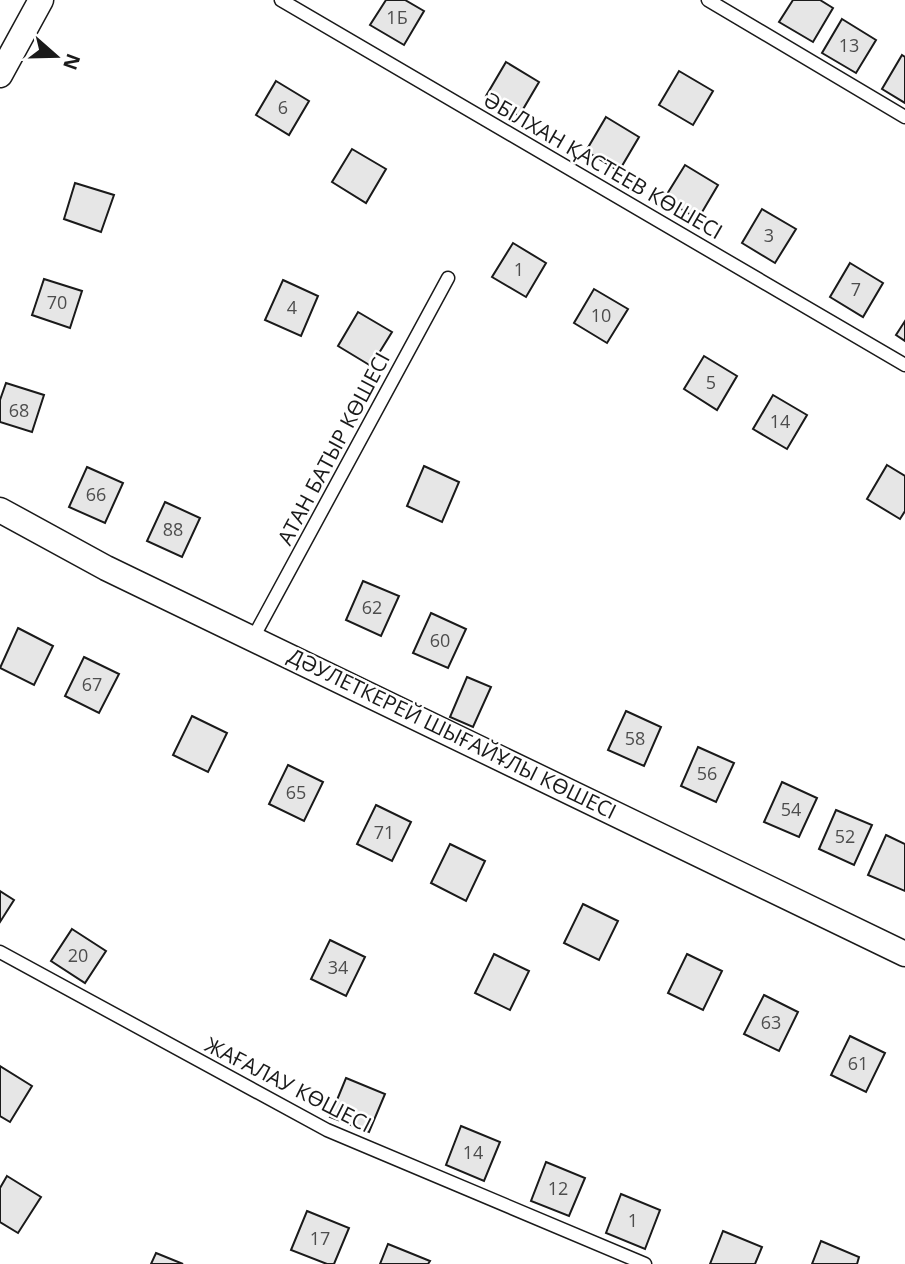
<svg xmlns="http://www.w3.org/2000/svg" width="905" height="1264" viewBox="0 0 905 1264" font-family="'Open Sans',sans-serif">
	<style>
		.building { fill: #e6e6e6; stroke: #1a1a1a; stroke-width: 2 }
		.lines { fill: none; stroke-linecap: round; stroke-linejoin: round }
		.lane-casing { stroke: #1a1a1a; stroke-width: 15 }
		.street-casing { stroke: #1a1a1a; stroke-width: 27 }
		.lane { stroke: #fff; stroke-width: 12 }
		.street { stroke: #fff; stroke-width: 24 }
		.labels { text-anchor: middle; stroke-width: 5; stroke-linejoin: round; paint-order: stroke }
		.number-label { font-size: 18px; fill: #4d4d4d }
		.street-label { font-size: 21px; fill: #1a1a1a; stroke: #fff }
	</style>
	<rect width="100%" height="100%" fill="#fff"/>
	<g class="building">
		<polygon points="386,0 405,0 424,11 404,45 370,25"/>
		<polygon points="793,0 820,0 833,8 813,42 779,22"/>
		<polygon points="842,19 876,40 856,73 822,53"/>
		<polygon points="902,55 905,57 905,103 882,89"/>
		<polygon points="506,62 539,82 519,116 486,96"/>
		<polygon points="679,71 713,91 693,125 659,105"/>
		<polygon points="276,81 309,101 289,135 256,115"/>
		<polygon points="606,117 639,137 619,171 586,151"/>
		<polygon points="352,149 386,169 366,203 332,182"/>
		<polygon points="685,165 718,185 698,219 664,199"/>
		<polygon points="75,183 114,195 101,232 64,219"/>
		<polygon points="762,209 796,229 775,263 742,243"/>
		<polygon points="513,243 546,263 526,297 492,277"/>
		<polygon points="850,263 883,283 863,317 830,297"/>
		<polygon points="44,279 82,291 70,328 32,315"/>
		<polygon points="283,280 318,296 301,336 265,320"/>
		<polygon points="594,289 628,309 607,343 574,323"/>
		<polygon points="358,312 392,332 371,366 338,346"/>
		<polygon points="905,321 905,341 896,335"/>
		<polygon points="704,356 737,376 717,410 684,389"/>
		<polygon points="6,383 44,395 32,432 0,422 0,400"/>
		<polygon points="773,395 807,415 787,449 753,429"/>
		<polygon points="887,465 905,476 905,511 900,519 867,499"/>
		<polygon points="424,466 459,482 442,522 407,506"/>
		<polygon points="87,467 123,483 105,523 69,507"/>
		<polygon points="165,502 200,518 182,557 147,541"/>
		<polygon points="363,581 399,596 381,636 346,620"/>
		<polygon points="431,613 466,629 448,668 413,653"/>
		<polygon points="18,628 53,646 34,685 0,668"/>
		<polygon points="84,657 119,674 99,713 65,696"/>
		<polygon points="467,677 491,687 473,727 450,717"/>
		<polygon points="626,711 661,727 644,766 608,750"/>
		<polygon points="192,716 227,733 208,772 173,755"/>
		<polygon points="698,747 734,763 716,802 681,786"/>
		<polygon points="288,765 323,782 304,821 269,804"/>
		<polygon points="782,782 817,798 799,837 764,822"/>
		<polygon points="376,805 411,822 392,861 357,844"/>
		<polygon points="836,810 872,825 854,865 819,849"/>
		<polygon points="886,835 905,844 905,891 868,875"/>
		<polygon points="450,844 485,861 466,901 431,883"/>
		<polygon points="0,891 14,900 0,922"/>
		<polygon points="583,904 618,921 599,960 564,943"/>
		<polygon points="72,929 106,951 85,983 51,961"/>
		<polygon points="330,940 365,957 346,996 311,979"/>
		<polygon points="494,954 529,971 510,1010 475,993"/>
		<polygon points="687,954 722,971 703,1010 668,993"/>
		<polygon points="764,995 798,1012 779,1051 744,1034"/>
		<polygon points="850,1036 885,1053 866,1092 831,1075"/>
		<polygon points="0,1066 32,1086 10,1122 0,1116"/>
		<polygon points="346,1078 385,1094 369,1132 330,1117"/>
		<polygon points="461,1126 500,1142 484,1181 446,1165"/>
		<polygon points="546,1162 585,1178 569,1216 531,1201"/>
		<polygon points="7,1176 41,1197 18,1233 0,1222 0,1188"/>
		<polygon points="621,1194 660,1210 645,1249 606,1233"/>
		<polygon points="307,1211 349,1228 334,1264 327,1264 291,1250"/>
		<polygon points="723,1231 762,1247 755,1264 710,1264"/>
		<polygon points="821,1241 859,1257 857,1264 812,1264"/>
		<polygon points="388,1244 430,1261 428,1264 380,1264"/>
		<polygon points="156,1253 183,1264 151,1264"/>
	</g>
	<g class="lines">
		<defs>
			<g id="lane">
				<polyline points="281,0 905,365"/>
				<polyline points="708,0 905,117"/>
				<polyline points="253,638 448,278"/>
				<polyline points="0,952 327,1130 645,1264"/>
			</g>
			<g id="street">
				<polyline points="0,75 41,0"/>
				<polyline points="0,510 106,568 905,954"/>
			</g>
		</defs>
		<use href="#lane" class="lane-casing"/>
		<use href="#street" class="street-casing"/>
		<use href="#lane" class="lane"/>
		<use href="#street" class="street"/>
	</g>
	<g class="labels">
		<g class="number-label">
			<text x="397" y="24">1Б</text>
			<text x="849" y="52">13</text>
			<text x="283" y="114">6</text>
			<text x="769" y="242">3</text>
			<text x="519" y="276">1</text>
			<text x="856" y="296">7</text>
			<text x="57" y="309">70</text>
			<text x="292" y="314">4</text>
			<text x="601" y="322">10</text>
			<text x="711" y="389">5</text>
			<text x="19" y="417">68</text>
			<text x="780" y="428">14</text>
			<text x="96" y="501">66</text>
			<text x="173" y="536">88</text>
			<text x="372" y="614">62</text>
			<text x="440" y="647">60</text>
			<text x="92" y="691">67</text>
			<text x="635" y="745">58</text>
			<text x="707" y="780">56</text>
			<text x="296" y="799">65</text>
			<text x="791" y="816">54</text>
			<text x="384" y="839">71</text>
			<text x="845" y="843">52</text>
			<text x="78" y="962">20</text>
			<text x="338" y="974">34</text>
			<text x="771" y="1029">63</text>
			<text x="858" y="1070">61</text>
			<text x="473" y="1159">14</text>
			<text x="558" y="1195">12</text>
			<text x="633" y="1227">1</text>
			<text x="320" y="1245">17</text>
		</g>
		<g class="street-label">
			<text transform="translate(603 166) rotate(30)" y="7">ӘБІЛХАН ҚАСТЕЕВ КӨШЕСІ</text>
			<text transform="translate(334 449) rotate(-62)" y="7">АТАН БАТЫР КӨШЕСІ</text>
			<text transform="translate(452 734) rotate(26)" y="7">ДӘУЛЕТКЕРЕЙ ШЫҒАЙҰЛЫ КӨШЕСІ</text>
			<text transform="translate(288 1085) rotate(27)" y="7">ЖАҒАЛАУ КӨШЕСІ</text>
		</g>
	</g>
	<g transform="translate(56 56) rotate(110)" stroke="#ffffff" stroke-width="5" paint-order="stroke">
	<path d="M0-5L12 26L0 18L-12 26Z" fill="#1a1a1a"/>
	<text y="-10" font-size="19" font-weight="bold" text-anchor="middle" fill="#1a1a1a">N</text>
	</g>
</svg>
